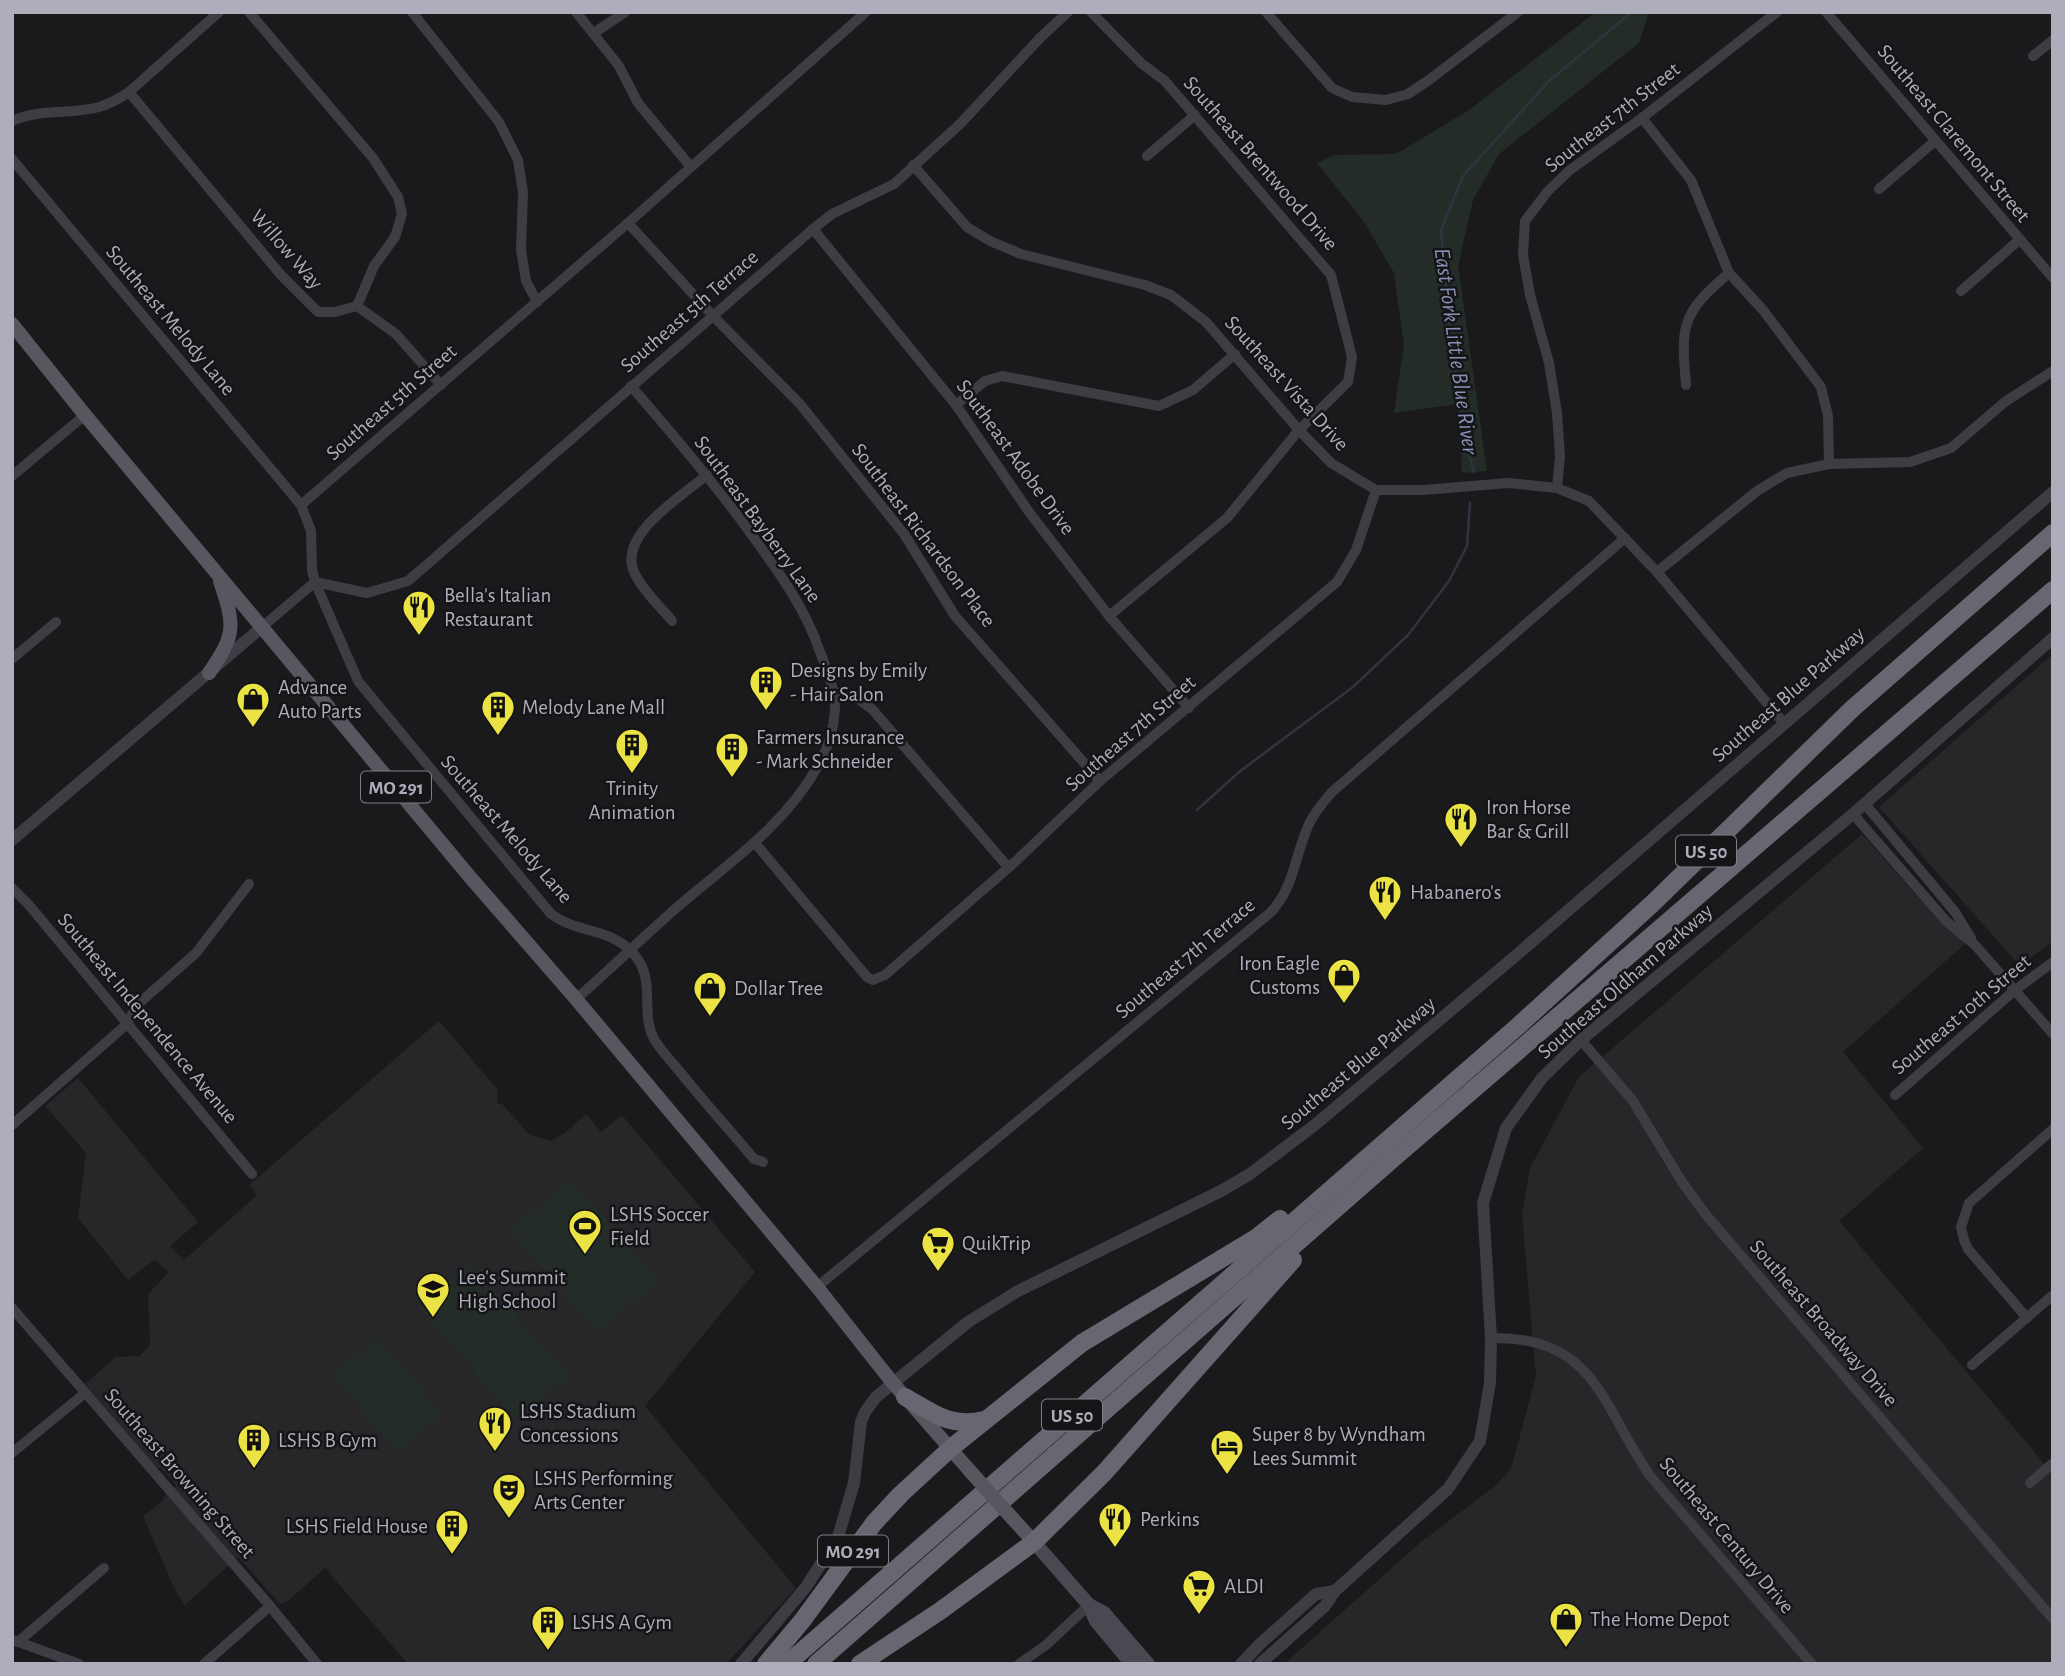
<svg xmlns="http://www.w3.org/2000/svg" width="2065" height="1676" viewBox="0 0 2065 1676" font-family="'Alegreya Sans',sans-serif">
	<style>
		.built { fill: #272629 }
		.green { fill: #242c27 }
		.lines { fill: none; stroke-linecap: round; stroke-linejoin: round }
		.stream { stroke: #303440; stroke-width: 2.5 }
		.minor { stroke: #3e3d43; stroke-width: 10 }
		.tertiary { stroke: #3e3d43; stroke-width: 12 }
		.secondary { stroke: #494951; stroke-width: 14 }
		.primary { stroke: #585760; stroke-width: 14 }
		.motorway { stroke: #676772; stroke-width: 18 }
		.primary-bridge { stroke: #585760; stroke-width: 14 }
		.labels { text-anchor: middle; stroke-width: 5; stroke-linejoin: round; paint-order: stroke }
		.shield { fill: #151517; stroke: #7f7f8a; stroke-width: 2 }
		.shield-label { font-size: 19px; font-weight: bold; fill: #adadbb }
		.street-label { font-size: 21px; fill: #adadbb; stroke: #151517 }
		.poi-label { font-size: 21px; fill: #adadbb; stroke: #151517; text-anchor: start }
		.water-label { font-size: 23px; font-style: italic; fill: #8691b4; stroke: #151517 }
	</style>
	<rect width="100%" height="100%" fill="#1a1a1c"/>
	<g class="built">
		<polygon points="2053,654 2053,941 2020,966 1879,807"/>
		<polygon points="1862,834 1943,925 1966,943 1843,1052 1923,1148 1839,1221 2053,1474 2053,1664 1284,1664 1421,1542 1494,1487 1511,1469 1536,1376 1522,1214 1530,1168 1579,1077"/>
		<polygon points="439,1021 498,1090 497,1104 501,1103 530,1135 551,1141 566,1132 586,1114 601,1132 622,1115 755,1272 645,1406 796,1588 726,1664 408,1664 325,1568 289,1600 280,1604 238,1557 185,1605 174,1588 143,1516 163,1501 165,1495 176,1485 161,1468 156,1468 85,1384 116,1357 140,1356 150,1345 148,1294 169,1272 154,1260 128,1280 78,1218 86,1153 45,1106 78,1078 198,1222 170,1246 184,1260 257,1195 249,1185"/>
	</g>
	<g class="green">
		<polygon points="1596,12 1649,12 1639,43 1499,154 1473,200 1458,266 1487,471 1462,473 1458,404 1394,413 1404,346 1394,273 1364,222 1317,163 1335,155 1396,154 1469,110"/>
		<polygon points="570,1178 659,1281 599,1333 510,1230"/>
		<polygon points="470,1261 569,1377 517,1421 418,1306"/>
		<polygon points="377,1337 443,1414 398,1453 332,1376"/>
	</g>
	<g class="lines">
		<g class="stream">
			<polyline points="1474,472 1465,438 1450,333 1441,230 1463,176 1549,81 1632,12"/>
			<polyline points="1197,810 1239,772 1353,687 1408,635 1449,581 1467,546 1470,503"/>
		</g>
		<g class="minor">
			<polyline points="249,12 373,158 398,197 402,214 395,237 374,266 357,306"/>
			<polyline points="412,12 499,122 518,160 523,192 521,250 526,281 537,302"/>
			<polyline points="576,12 619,66 638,103 691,167"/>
			<polyline points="1091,12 1141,63 1165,81 1331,275 1352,357 1348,382 1299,430 1227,518 1109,616"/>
			<polyline points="1266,12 1332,88 1352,97 1386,100 1408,94 1429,80 1518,12"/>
			<polyline points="1826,12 2053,278"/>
			<polyline points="594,33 625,12"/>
			<polyline points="2033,56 2053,40"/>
			<polyline points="129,92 281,275 318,312 335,312 357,306 396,334 441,385"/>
			<polyline points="1642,118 1691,180 1729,273 1763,310 1821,387 1828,416 1829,464"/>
			<path d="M12,121C39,108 71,115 99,107C110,104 120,98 129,92L219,12"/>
			<polyline points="1147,156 1195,115"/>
			<path d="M12,159L301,505L311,531L312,570L315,582L358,681L551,914C578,934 608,927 632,952C658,979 639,1010 654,1039C661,1051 672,1062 681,1073C704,1102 730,1130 754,1159L763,1162"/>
			<polyline points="913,165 967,227 990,241 1021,254 1145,285 1171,295 1206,322 1299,430 1331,463 1376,490 1423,490 1508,483 1557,488 1589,501 1657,572 1783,722"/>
			<polyline points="1879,189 1935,141"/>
			<polyline points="628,223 713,316 800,404 904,534 955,616 1100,781"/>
			<polyline points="813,229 956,405 1029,512 1109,616 1189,708"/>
			<polyline points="1961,291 2019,240"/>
			<path d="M1686,385C1685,369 1681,340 1687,324C1693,303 1713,287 1729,273"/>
			<polyline points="956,405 985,381 1002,376 1159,406 1193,390 1235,354"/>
			<polyline points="12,476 85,415"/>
			<polyline points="1557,488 1560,456 1557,413 1549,363 1530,295 1523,255 1525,221 1548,191 1570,170 1642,118 1777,12"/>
			<polyline points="301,505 628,223 866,12"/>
			<polyline points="1657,572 1757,491 1787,473 1829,464 1910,462 1951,448 2006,401 2053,371"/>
			<polyline points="315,582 367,593 408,581 813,229 832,214 894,184 960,124 1040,38 1068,12"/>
			<path d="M672,621C660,606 643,591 635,574C615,536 683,495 707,475"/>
			<polyline points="262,627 315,582"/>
			<polyline points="12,659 56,622"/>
			<polyline points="832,691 855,697 872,709 1008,867"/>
			<polyline points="1865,804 1955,912 1971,938"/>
			<polyline points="1853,814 1946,921 1975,945 2053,1034"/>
			<polyline points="755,843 867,977 873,980 885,975 1016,861 1100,781 1337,582 1356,550 1376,490"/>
			<polyline points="12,888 29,905 252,1174"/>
			<path d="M576,999C612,968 646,934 682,903C732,861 787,823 819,764C828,748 834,727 835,709C835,689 827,670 820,652C806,610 781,575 754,538C716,485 674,436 631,386"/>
			<polyline points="1581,1040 1633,1101 1682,1182 1707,1216 2053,1619"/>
			<polyline points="1895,1095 2015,990 2053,962"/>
			<polyline points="12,1125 127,1024 137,1005 196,953 249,884"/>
			<path d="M817,1287L1271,912C1295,886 1295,854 1309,824C1315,812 1323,802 1332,792L1625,538"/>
			<polyline points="12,1308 270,1606 317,1664"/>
			<polyline points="2027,1318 1968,1249 1964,1240 1961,1227 1969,1203 2053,1129"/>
			<path d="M1491,1338C1597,1336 1602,1408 1651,1477L1812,1664"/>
			<polyline points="1972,1365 2053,1295"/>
			<polyline points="12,1453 85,1393"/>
			<polyline points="2030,1483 2053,1463"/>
			<polyline points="13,1640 79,1664"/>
			<polyline points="18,1642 104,1568"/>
			<polyline points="204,1664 270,1606"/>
			<polyline points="1019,1664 1046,1645 1089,1605"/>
		</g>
		<g class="tertiary">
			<polyline points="12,840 262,627"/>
			<polyline points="741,1664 806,1587 838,1537 854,1483 861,1422 865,1412 876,1397 968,1322 1018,1291 1221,1191 1250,1174 1316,1124 1513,958 2053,492"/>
			<polyline points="1241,1664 1260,1644 1316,1594 1335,1591"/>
			<polyline points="1260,1664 1325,1606 1335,1591 1448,1489 1480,1441 1490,1383 1491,1338 1483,1203 1506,1128 1542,1078 1581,1040 1853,814 2053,638"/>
		</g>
		<g class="secondary">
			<polyline points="1034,1542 1089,1605 1096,1621 1132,1664"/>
			<polyline points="1089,1605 1104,1613 1148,1664"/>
		</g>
		<g class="primary">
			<polyline points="12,324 85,415 470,877 576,999 817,1287 892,1382 970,1471"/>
			<path d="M209,673C236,634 235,626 220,581"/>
			<polyline points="1013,1519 1034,1542"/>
		</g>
		<g class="motorway">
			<path d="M905,1397C933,1413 950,1428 984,1420"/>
			<polyline points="766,1664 802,1621 874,1523 901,1494 951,1448 1082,1343 1256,1238 1280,1219"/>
			<polyline points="787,1664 1517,1027 1653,903 1852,709 2053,533"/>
			<polyline points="816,1664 1396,1156 2053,590"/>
			<polyline points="860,1664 940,1611 1034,1542 1104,1473 1293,1260"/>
		</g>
		<polyline class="primary-bridge" points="970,1471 1013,1519"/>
	</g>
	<defs>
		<symbol id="restaurant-pin" viewBox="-11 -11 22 30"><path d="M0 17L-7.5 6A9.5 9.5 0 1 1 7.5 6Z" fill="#ebe243" stroke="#151517"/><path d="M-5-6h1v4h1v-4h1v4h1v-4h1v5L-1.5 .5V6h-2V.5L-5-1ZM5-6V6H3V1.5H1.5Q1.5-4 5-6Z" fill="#111"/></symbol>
		<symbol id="building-pin" viewBox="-11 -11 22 30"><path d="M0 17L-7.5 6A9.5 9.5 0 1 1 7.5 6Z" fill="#ebe243" stroke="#151517"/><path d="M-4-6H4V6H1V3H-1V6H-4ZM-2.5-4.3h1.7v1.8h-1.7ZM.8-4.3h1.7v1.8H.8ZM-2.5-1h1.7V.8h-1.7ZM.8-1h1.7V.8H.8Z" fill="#111"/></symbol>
		<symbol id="shop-pin" viewBox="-11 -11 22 30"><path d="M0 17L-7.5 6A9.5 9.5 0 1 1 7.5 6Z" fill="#ebe243" stroke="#151517"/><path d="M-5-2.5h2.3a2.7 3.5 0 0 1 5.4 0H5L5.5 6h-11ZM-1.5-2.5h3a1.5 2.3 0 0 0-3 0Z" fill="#111"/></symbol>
		<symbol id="stadium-pin" viewBox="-11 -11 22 30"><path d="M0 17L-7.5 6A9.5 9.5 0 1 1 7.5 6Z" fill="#ebe243" stroke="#151517"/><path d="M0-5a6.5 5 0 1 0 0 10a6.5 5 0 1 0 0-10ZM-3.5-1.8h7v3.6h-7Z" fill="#111"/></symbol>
		<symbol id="supermarket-pin" viewBox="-11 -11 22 30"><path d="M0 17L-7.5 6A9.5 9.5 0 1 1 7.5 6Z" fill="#ebe243" stroke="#151517"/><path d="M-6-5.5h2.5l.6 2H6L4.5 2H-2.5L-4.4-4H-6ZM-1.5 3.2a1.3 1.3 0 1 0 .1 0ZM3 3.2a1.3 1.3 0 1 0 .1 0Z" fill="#111"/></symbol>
		<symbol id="school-pin" viewBox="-11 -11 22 30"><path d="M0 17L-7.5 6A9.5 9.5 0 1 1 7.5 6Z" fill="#ebe243" stroke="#151517"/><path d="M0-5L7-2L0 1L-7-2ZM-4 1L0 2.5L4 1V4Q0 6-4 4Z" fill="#111"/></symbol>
		<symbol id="hotel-pin" viewBox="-11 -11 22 30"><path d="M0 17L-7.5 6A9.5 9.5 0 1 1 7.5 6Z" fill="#ebe243" stroke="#151517"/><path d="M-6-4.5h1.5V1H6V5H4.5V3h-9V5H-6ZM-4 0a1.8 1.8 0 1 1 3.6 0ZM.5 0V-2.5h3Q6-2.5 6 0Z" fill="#111"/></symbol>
		<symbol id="theatre-pin" viewBox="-11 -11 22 30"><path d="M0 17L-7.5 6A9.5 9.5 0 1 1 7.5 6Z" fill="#ebe243" stroke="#151517"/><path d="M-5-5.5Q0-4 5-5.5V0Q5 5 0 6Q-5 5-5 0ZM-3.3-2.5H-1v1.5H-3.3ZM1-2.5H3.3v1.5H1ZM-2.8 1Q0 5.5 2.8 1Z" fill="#111"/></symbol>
	</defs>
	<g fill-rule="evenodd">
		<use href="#restaurant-pin" x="400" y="588" width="38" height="52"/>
		<use href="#building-pin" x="747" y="663" width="38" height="52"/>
		<use href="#shop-pin" x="234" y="680" width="38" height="52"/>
		<use href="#building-pin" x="479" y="688" width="38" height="52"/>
		<use href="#building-pin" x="613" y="726" width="38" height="52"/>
		<use href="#building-pin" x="713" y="730" width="38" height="52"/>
		<use href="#restaurant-pin" x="1442" y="800" width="38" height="52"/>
		<use href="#restaurant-pin" x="1366" y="873" width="38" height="52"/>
		<use href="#shop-pin" x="1325" y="956" width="38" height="52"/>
		<use href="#shop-pin" x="691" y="969" width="38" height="52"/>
		<use href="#stadium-pin" x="566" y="1207" width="38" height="52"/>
		<use href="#supermarket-pin" x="919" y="1224" width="38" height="52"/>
		<use href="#school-pin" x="414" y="1270" width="38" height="52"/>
		<use href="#restaurant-pin" x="476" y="1404" width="38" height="52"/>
		<use href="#building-pin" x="235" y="1421" width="38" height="52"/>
		<use href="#hotel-pin" x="1208" y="1427" width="38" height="52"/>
		<use href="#theatre-pin" x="490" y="1471" width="38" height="52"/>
		<use href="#restaurant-pin" x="1096" y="1500" width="38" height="52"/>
		<use href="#building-pin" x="433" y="1507" width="38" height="52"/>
		<use href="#supermarket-pin" x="1180" y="1567" width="38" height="52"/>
		<use href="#shop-pin" x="1547" y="1600" width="38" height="52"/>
		<use href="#building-pin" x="529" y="1603" width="38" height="52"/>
	</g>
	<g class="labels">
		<g class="shield">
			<rect x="361" y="771.5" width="70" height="31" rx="5"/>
			<rect x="1676" y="835.5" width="60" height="31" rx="5"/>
			<rect x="1042" y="1399.5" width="60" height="31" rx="5"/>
			<rect x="818" y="1535.5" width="70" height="31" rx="5"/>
		</g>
		<g class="shield-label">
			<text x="396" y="794">MO 291</text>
			<text x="1706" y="858">US 50</text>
			<text x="1072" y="1422">US 50</text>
			<text x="853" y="1558">MO 291</text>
		</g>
		<g class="street-label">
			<text transform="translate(1612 117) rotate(-38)" y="7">Southeast 7th Street</text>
			<text transform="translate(1954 133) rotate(50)" y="7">Southeast Claremont Street</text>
			<text transform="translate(1261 163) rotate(49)" y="7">Southeast Brentwood Drive</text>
			<text transform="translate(287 249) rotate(49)" y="7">Willow Way</text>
			<text transform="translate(689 311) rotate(-41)" y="7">Southeast 5th Terrace</text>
			<text transform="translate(171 320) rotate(50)" y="7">Southeast Melody Lane</text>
			<text transform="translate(1287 383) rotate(48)" y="7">Southeast Vista Drive</text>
			<text transform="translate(391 402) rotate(-41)" y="7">Southeast 5th Street</text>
			<text transform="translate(1016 457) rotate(54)" y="7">Southeast Adobe Drive</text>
			<text transform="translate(758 519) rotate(54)" y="7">Southeast Bayberry Lane</text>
			<text transform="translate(924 535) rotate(53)" y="7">Southeast Richardson Place</text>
			<text transform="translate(1788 694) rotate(-41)" y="7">Southeast Blue Parkway</text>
			<text transform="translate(1130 733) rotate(-41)" y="7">Southeast 7th Street</text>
			<text transform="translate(507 829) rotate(49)" y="7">Southeast Melody Lane</text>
			<text transform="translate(1185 958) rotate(-40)" y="7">Southeast 7th Terrace</text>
			<text transform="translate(1625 981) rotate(-41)" y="7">Southeast Oldham Parkway</text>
			<text transform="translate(1961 1014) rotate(-40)" y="7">Southeast 10th Street</text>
			<text transform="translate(148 1018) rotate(50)" y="7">Southeast Independence Avenue</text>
			<text transform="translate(1358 1063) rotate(-40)" y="7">Southeast Blue Parkway</text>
			<text transform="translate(1824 1323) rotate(49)" y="7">Southeast Broadway Drive</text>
			<text transform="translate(180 1473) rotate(49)" y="7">Southeast Browning Street</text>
			<text transform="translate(1727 1535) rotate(50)" y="7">Southeast Century Drive</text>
		</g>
		<g class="poi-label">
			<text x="444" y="602">Bella's Italian<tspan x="444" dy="24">Restaurant</tspan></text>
			<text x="790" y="677">Designs by Emily<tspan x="790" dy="24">- Hair Salon</tspan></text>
			<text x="278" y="694">Advance<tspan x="278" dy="24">Auto Parts</tspan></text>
			<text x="522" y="714">Melody Lane Mall</text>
			<text x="756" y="744">Farmers Insurance<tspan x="756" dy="24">- Mark Schneider</tspan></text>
			<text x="632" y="795" text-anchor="middle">Trinity<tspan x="632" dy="24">Animation</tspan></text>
			<text x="1486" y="814">Iron Horse<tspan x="1486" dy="24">Bar &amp; Grill</tspan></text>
			<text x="1410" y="899">Habanero's</text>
			<text x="1320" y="970" text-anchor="end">Iron Eagle<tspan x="1320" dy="24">Customs</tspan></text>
			<text x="734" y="995">Dollar Tree</text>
			<text x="610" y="1221">LSHS Soccer<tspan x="610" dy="24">Field</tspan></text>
			<text x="962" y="1250">QuikTrip</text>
			<text x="458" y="1284">Lee's Summit<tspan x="458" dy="24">High School</tspan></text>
			<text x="520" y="1418">LSHS Stadium<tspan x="520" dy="24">Concessions</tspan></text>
			<text x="1252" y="1441">Super 8 by Wyndham<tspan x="1252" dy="24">Lees Summit</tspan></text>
			<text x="278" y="1447">LSHS B Gym</text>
			<text x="534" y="1485">LSHS Performing<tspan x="534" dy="24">Arts Center</tspan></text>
			<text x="1140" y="1526">Perkins</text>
			<text x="428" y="1533" text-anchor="end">LSHS Field House</text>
			<text x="1224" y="1593">ALDI</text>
			<text x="1590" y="1626">The Home Depot</text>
			<text x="572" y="1629">LSHS A Gym</text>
		</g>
		<g class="water-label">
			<text transform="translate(1457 351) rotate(82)" y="8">East Fork Little Blue River</text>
		</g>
	</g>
	<rect width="2065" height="1676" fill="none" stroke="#adadbb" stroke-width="28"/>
</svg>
